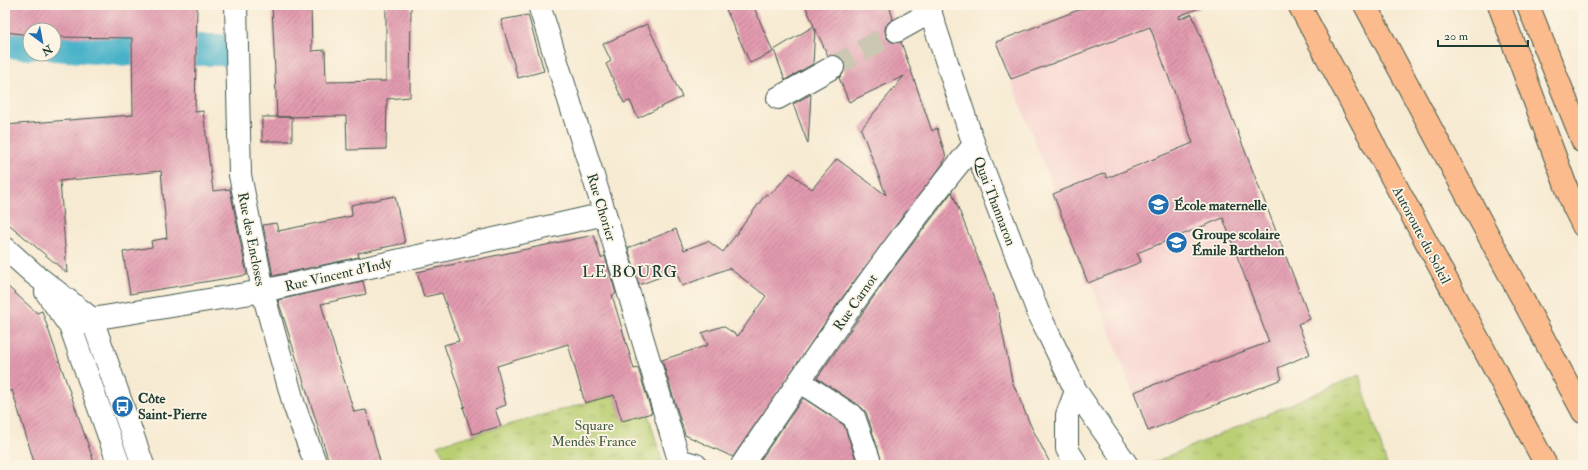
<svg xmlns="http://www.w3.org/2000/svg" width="1588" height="470" viewBox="0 0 1588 470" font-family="'IM FELL Double Pica',serif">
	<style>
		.built { fill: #f7d0ce }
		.park { fill: url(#park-tufts); stroke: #6c8654 }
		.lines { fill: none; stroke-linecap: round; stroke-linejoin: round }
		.canal { stroke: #4ab2c9; stroke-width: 32 }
		.building { fill: url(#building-hatch) }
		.pedestrian-tunnel { stroke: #ccc7b2; stroke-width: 22; stroke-dasharray: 22 11; stroke-linecap: butt }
		.pedestrian-casing { stroke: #3f574c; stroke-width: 24 }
		.minor-casing { stroke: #3f574c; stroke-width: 24 }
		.tertiary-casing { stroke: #3f574c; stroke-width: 24 }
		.primary-casing { stroke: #3f574c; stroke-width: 24 }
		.motorway-casing { stroke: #3f574c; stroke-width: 24 }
		.pedestrian { stroke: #fff; stroke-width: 22 }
		.minor { stroke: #fff; stroke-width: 22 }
		.tertiary { stroke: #fff; stroke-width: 22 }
		.primary { stroke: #fbbb8d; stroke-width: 22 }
		.motorway { stroke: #fbbb8d; stroke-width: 22 }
		.labels { text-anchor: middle; stroke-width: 3.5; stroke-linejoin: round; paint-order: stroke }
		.street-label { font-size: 14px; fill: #1f3d34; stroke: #fcf5e5 }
		.poi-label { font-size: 14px; font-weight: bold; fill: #1f3d34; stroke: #fcf5e5; text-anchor: start }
		.park-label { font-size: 14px; fill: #3e5a41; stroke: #fcf5e5 }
		.quarter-label { font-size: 16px; letter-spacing: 1px; fill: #1f3d34; stroke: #fcf5e5 }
	</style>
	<defs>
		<pattern id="park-tufts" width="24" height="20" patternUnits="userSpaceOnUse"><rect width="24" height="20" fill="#bacf73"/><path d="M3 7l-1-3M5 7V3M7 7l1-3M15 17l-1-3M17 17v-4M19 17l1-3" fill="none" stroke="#97a95f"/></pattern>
		<pattern id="building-hatch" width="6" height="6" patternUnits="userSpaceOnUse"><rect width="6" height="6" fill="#e29aaf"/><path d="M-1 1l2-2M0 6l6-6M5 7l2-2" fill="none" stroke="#b77f8f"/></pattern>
	</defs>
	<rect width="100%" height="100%" fill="#fcf5e5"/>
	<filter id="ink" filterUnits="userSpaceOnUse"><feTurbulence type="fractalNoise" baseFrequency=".025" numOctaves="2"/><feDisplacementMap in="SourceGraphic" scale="8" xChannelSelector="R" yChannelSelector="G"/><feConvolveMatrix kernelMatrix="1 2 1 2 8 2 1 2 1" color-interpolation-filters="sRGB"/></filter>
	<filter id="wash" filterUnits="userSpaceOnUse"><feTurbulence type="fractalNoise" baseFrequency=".012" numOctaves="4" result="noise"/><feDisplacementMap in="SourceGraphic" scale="16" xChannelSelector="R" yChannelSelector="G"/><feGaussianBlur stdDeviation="0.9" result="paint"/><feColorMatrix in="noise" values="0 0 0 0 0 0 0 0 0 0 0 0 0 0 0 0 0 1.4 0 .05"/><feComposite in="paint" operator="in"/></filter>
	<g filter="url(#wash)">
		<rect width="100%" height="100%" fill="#f7ead2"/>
		<polygon class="built" points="1091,5 1175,5 1180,19 1192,14 1310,319 1298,325 1310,354 1278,368 1282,379 1148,431 1091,282 1088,283 1053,193 1055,193 996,42"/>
		<g class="park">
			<polygon points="1359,375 1387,465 1148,465"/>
			<polygon points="614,395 622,420 648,414 663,465 450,465 437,445"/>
		</g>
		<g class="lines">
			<g class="canal">
				<polyline points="5,42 30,44"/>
				<polyline points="54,45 125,50 230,50"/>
			</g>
		</g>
		<g id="blocks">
			<g class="building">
				<polygon points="5,5 197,5 195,112 203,111 213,191 230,189 247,275 130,294 123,252 152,247 151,241 167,238 161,171 60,181 67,273 5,221 5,125 133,115 132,38 54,37 54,30 30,30 30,35 5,32"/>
				<polygon points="272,5 311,5 312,51 325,50 326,82 386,81 386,5 411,5 410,97 387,99 386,149 347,150 346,116 277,117"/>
				<polygon points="724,5 753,5 773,52 750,63"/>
				<polygon points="805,5 889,5 893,19 886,25 885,30 886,37 891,42 901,42 932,131 937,128 946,157 942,165 844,295 733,457 685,435 662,360 708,345 702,333 723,326 738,336 766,296 729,268 682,286 676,271 639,285 628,248 676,229 684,250 708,241 723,252 766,194 769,196 790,173 812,189 837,159 886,195 861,129 904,76 849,102 839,78 844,73 845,67 844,61 839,56 828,56 815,28 813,64 785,80 774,50 814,26"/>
				<polygon points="1091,5 1201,5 1202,7 1179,16 1180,19 1192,14 1310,319 1298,324 1310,354 1278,368 1282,379 1148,431 1134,392 1269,342 1223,218 1137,253 1141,262 1088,283 1053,194 1105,173 1107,178 1193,143 1150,27 1011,79 996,42"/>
				<polygon points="528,15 544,71 518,78 501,20"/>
				<polygon points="647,24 682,97 638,118 630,101 624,103 606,64 611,61 603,44"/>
				<polygon points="811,94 808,144 793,104"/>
				<rect x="262" y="117" width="30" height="24"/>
				<polygon points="952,192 998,309 1012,381 1030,424 1051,465 883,465 866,412 861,407 817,378 893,269"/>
				<polygon points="395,196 405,243 358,253 359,257 273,276 263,225 276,223 278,231 352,216 351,205"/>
				<polygon points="594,235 601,258 605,256 616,294 612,295 634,369 638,368 652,413 622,421 614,395 585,403 568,344 497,366 506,405 495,409 501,426 472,434 463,407 465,407 444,345 459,341 442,293 424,297 417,272"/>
				<polygon points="363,281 366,294 321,304 354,412 366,410 381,465 330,465 278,300"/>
				<polygon points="5,284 37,313 42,311 95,465 35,465 12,390 5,393"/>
				<polygon points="803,398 844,425 858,465 757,465"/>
			</g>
		</g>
	</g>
	<g filter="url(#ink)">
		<use href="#blocks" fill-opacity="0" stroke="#3f574c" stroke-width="1"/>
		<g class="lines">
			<polyline class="pedestrian-tunnel" points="833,67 897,31"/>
			<defs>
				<g id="pedestrian">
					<polyline points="897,31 931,12"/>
					<polyline points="778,98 833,67"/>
				</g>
				<g id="minor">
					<polyline points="236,5 240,175 265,300 294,405 316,465"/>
					<polyline points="539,5 605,214 679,460 696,465"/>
					<polyline points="74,327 92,319 263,291 605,214"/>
					<polyline points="799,381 854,417 871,465"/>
					<polyline points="1076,391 1067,415 1067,449 1077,465"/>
					<path d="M742,465C816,356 890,246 974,145"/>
				</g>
				<g id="tertiary">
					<polyline points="928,5 974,145 1038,312 1076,391 1127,465"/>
					<polyline points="5,248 34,274 92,319 143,465"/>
					<polyline points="46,292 71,328 119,465"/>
				</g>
				<g id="primary">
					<polyline points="1499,5 1574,208 1583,226"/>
					<polyline points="1528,5 1583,142"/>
				</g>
				<g id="motorway">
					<polyline points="1299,5 1546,465"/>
					<polyline points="1365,5 1583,412"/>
				</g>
			</defs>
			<use href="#pedestrian" class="pedestrian-casing"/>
			<use href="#minor" class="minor-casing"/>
			<use href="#tertiary" class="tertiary-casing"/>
			<use href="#primary" class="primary-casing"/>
			<use href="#motorway" class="motorway-casing"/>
			<use href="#pedestrian" class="pedestrian"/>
			<use href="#minor" class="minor"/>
			<use href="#tertiary" class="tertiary"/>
			<use href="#primary" class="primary"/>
			<use href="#motorway" class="motorway"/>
		</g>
	</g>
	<defs>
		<symbol id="school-disc" viewBox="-11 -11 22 22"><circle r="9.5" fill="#1f6fb2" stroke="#fcf5e5"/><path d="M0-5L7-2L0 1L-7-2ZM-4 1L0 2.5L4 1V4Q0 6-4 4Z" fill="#fff"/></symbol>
		<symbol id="bus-disc" viewBox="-11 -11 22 22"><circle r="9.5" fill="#1f6fb2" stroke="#fcf5e5"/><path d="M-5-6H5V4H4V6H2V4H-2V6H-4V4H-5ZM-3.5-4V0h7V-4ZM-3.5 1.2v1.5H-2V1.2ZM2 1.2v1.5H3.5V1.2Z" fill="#fff"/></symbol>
	</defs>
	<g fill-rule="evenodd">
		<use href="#school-disc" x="1146" y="192" width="25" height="25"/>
		<use href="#school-disc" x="1164" y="230" width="25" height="25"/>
		<use href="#bus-disc" x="110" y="394" width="25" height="25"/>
	</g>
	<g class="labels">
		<g class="street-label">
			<text transform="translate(995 201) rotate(69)" y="5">Quai Thannaron</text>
			<text transform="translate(602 207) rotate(73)" y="5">Rue Chorier</text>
			<text transform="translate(1422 235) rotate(62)" y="5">Autoroute du Soleil</text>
			<text transform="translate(252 239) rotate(79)" y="5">Rue des Encloses</text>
			<text transform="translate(338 274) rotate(-13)" y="5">Rue Vincent d'Indy</text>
			<text transform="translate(855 302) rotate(-55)" y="5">Rue Carnot</text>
		</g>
		<g class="poi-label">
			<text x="1174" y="210">École maternelle</text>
			<text x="1192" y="239">Groupe scolaire<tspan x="1192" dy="16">Émile Barthelon</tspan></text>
			<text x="138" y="403">Côte<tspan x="138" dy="16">Saint-Pierre</tspan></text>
		</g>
		<g class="park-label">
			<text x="594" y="430">Square<tspan x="594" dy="16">Mendès France</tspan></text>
		</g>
		<g class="quarter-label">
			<text x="630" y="277">LE BOURG</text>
		</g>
	</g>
	<rect width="1588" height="470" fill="none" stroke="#fcf5e5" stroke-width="20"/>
	<g transform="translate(42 42) rotate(148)"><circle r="19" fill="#fcf5e5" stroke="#a4ab9e"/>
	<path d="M0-3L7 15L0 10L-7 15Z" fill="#1f6fb2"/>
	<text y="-6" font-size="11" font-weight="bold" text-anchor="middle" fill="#1f3d34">N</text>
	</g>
	<path d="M1438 40v6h90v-6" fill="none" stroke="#1f3d34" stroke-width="2"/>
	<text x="1444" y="40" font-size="12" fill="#1f3d34" stroke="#fcf5e5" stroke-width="3" paint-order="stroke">20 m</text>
</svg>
